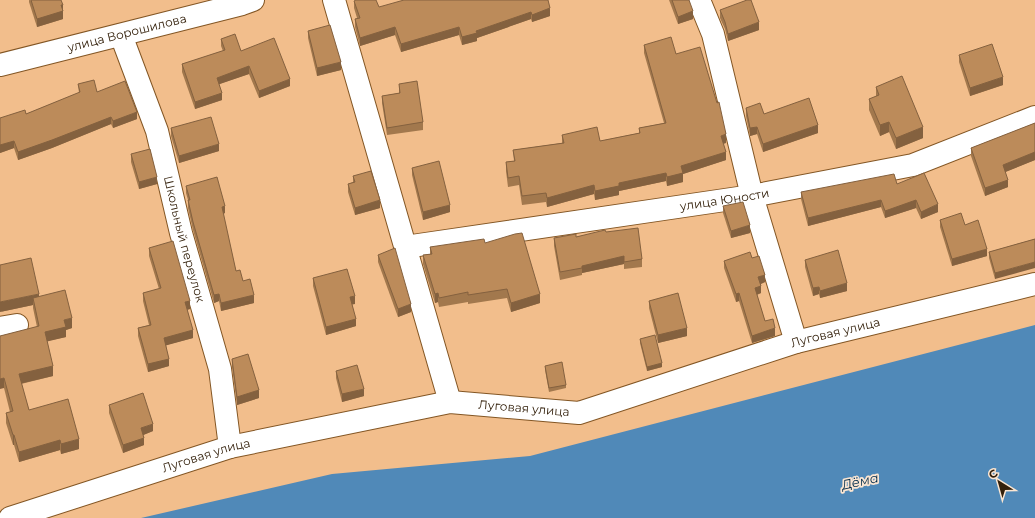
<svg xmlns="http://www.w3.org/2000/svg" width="1035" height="518" viewBox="0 0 1035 518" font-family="Montserrat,sans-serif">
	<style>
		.water { fill: #5089b8 }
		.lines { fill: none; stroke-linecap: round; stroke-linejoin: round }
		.minor-casing { stroke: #835624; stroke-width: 24 }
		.minor { stroke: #fff; stroke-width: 22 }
		.wall { fill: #a2784d }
		.shaded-wall { fill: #84613f }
		.building { fill: #bc8b5a; stroke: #84613f }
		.labels { text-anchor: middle; stroke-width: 3.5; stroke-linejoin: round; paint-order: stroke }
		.street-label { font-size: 12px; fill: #33200b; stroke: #fbe6d2 }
		.water-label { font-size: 13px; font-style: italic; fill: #002b4b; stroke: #fbe6d2 }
	</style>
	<rect width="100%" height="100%" fill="#f2be8c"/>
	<polygon class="water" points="1035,325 1035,518 141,518 332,474 530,456"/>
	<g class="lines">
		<defs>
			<g id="minor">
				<polyline points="334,0 450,402"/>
				<polyline points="699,0 713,34 752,196 796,342"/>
				<path id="s1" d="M121,35L157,131L181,233L220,369L230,447"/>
				<path id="s2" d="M0,65L242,4L253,0"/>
				<path id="s3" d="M405,247L752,196L913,165L1035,117"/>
				<polyline points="0,328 17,325"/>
				<path id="s4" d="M10,518L230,447L450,402L579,413L796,342L1035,284"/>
			</g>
		</defs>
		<use href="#minor" class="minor-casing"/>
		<use href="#minor" class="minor"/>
	</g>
	<g class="wall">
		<polygon points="29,0 63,5 63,19 37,27 29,2"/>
		<polygon points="548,0 550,16 532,22 531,19 477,38 477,41 462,45 459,35 401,52 395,35 360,46 355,27 355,19 357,18 354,8 354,1 379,7"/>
		<polygon points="669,0 689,0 693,19 678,24"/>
		<polygon points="720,10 759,30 728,41 725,29 720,18"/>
		<polygon points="308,31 341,70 317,76 308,38"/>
		<polygon points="221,39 241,51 290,86 259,98 249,74 219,84 222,100 195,109 182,72 182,64 223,51 221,46"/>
		<polygon points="644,45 676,54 726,143 723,144 726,160 683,174 683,182 667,186 666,181 619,191 619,195 595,200 594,194 547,207 546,202 522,205 519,185 508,187 506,171 506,162 514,161 513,150 562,143 562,135 600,141 639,133 639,128 664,123 644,53"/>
		<polygon points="959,55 1003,85 970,96 959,62"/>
		<polygon points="78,84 97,92 137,119 113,128 111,124 52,148 18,160 14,148 0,153 0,118 26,114 79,93"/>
		<polygon points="399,84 423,122 423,130 387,135 382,103 382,96 399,93"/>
		<polygon points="876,87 923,138 896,149 889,132 880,136 869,110 869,99 876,97"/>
		<polygon points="746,108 764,114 818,133 763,152 757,134 750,136 746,116"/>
		<polygon points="1035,123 1035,160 1005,172 1008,187 985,196 971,156 971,148"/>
		<polygon points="171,128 219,151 179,163 171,136"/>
		<polygon points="131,154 157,184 139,189 131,162"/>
		<polygon points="412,168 450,212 423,220 412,175"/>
		<polygon points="353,176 380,208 355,215 348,192 348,184 353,182"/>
		<polygon points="897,184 938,212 921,219 916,208 885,218 881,207 808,226 801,199 801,192"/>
		<polygon points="186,186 225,213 223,214 236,271 243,281 254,303 221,311 219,301 214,303 193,230 188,208 188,200 186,193"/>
		<polygon points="723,206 750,233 731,238 723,213"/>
		<polygon points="940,220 965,225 987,256 952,266 940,227"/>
		<polygon points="606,232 642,259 642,267 624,269 624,264 582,273 582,275 560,280 554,246 554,238 576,237"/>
		<polygon points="1035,239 995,279 989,258 989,252"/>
		<polygon points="485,243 540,303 511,312 507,298 468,304 468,302 439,307 438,302 435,303 423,264 423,255 430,254 430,247"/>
		<polygon points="149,248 190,309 187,310 193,338 166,345 169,366 148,372 138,336 138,328 149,325 143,301 143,293 159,289 149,256"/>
		<polygon points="378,255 411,312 398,317 378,262"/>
		<polygon points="752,258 765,282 761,284 761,293 757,295 765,321 775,336 752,343 739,301 736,302 724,268 724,261"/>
		<polygon points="805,260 847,291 820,298 819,294 813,296 805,267"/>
		<polygon points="313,278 355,304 352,304 356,326 326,335 313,286"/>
		<polygon points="39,296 72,328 66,330 66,337 47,341 53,376 21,384 29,410 79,449 61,454 60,450 19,462 14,445 13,445 6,423 6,413 10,412 4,388 0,336 37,327 33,308 33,305 0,312"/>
		<polygon points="649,301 687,336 658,343 649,308"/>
		<polygon points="640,339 662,367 647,371 640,343"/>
		<polygon points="232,359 259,398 237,405 232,367"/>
		<polygon points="545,366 566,385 566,388 549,392 545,370"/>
		<polygon points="336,371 364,396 342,402 336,378"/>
		<polygon points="109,405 153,431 143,435 144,445 123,453 109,413"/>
	</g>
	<g class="shaded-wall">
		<polygon points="61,5 63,5 63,19 37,27 37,19"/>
		<polygon points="550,8 550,16 532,22 532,15"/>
		<polygon points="693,11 693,19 678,24 678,17"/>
		<polygon points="531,12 531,19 477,38 477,41 462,45 462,37 476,31"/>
		<polygon points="759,22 759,30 728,41 728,34"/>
		<polygon points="395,27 395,35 360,46 360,38"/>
		<polygon points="459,27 459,35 401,52 401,44"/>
		<polygon points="341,62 341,70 317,76 317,68"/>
		<polygon points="249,66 249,74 217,85 217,78"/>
		<polygon points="1003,77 1003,85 970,96 970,88"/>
		<polygon points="290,79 290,86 259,98 259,91"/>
		<polygon points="222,93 222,100 195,109 195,102"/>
		<polygon points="137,112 137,119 113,128 113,121"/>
		<polygon points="111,117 111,124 52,148 18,160 18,152"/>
		<polygon points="889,122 889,132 880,136 880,125"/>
		<polygon points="818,125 818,133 763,152 763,144"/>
		<polygon points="757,127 757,134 750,136 750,128"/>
		<polygon points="923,127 923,138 896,149 896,138"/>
		<polygon points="726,134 726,143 721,144 721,136"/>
		<polygon points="14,141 14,148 0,153 0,145"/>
		<polygon points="219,144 219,151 179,163 179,156"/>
		<polygon points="726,152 726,160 683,174 683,182 667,186 667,177 681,166"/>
		<polygon points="1035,152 1035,160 1003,173 1003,165"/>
		<polygon points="666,173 666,181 619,191 619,195 595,200 595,191 619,183"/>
		<polygon points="157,177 157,184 139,189 139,182"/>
		<polygon points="1008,180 1008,187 985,196 985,188"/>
		<polygon points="594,185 594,194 547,207 547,198"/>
		<polygon points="380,200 380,208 355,215 355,208"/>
		<polygon points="881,200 881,207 808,226 808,218"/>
		<polygon points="916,200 916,208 885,218 885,211"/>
		<polygon points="938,204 938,212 921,219 921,212"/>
		<polygon points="450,205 450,212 423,220 423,212"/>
		<polygon points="225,206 225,213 222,214 222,207"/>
		<polygon points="750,225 750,233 731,238 731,231"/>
		<polygon points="987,249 987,256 952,266 952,259"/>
		<polygon points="624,256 624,264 582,273 582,266"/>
		<polygon points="1035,262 1035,268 995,279 995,273"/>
		<polygon points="765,275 765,282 758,285 758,277"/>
		<polygon points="847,283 847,291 820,298 820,291"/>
		<polygon points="761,286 761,293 755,295 755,288"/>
		<polygon points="819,287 819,294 813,296 813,288"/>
		<polygon points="438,293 438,302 435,303 435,294"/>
		<polygon points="739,293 739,301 736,302 736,294"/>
		<polygon points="39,294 39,304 33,298 33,305 0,312 0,302"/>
		<polygon points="219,294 219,301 214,303 214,295"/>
		<polygon points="540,294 540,303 511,312 511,303"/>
		<polygon points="254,295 254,303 221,311 221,303"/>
		<polygon points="355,296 355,304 350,305 350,297"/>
		<polygon points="190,301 190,309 185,310 185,302"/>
		<polygon points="411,304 411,312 398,317 398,309"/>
		<polygon points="72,318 72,328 66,330 66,337 45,342 45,332 64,320"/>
		<polygon points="356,319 356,326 326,335 326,327"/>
		<polygon points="687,328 687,336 658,343 658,335"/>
		<polygon points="775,328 775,336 752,343 752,336"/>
		<polygon points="193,330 193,338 164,346 164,338"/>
		<polygon points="169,359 169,366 148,372 148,364"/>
		<polygon points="662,363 662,367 647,371 647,367"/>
		<polygon points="53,366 53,376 19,384 19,374"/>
		<polygon points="4,378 4,388 0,389 0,379"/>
		<polygon points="364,389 364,396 342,402 342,394"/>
		<polygon points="259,390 259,398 237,405 237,397"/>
		<polygon points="153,424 153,431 141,436 141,428"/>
		<rect x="13" y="435" width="1" height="10"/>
		<polygon points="144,438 144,445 123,453 123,445"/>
		<polygon points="79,439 79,449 61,454 61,444"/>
		<polygon points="60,440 60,450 19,462 19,452"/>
	</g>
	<g class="building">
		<polygon points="31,0 61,0 63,5 61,5 63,11 37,19"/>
		<polygon points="356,0 376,0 379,7 404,0 548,0 550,8 532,15 531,12 476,31 477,33 462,37 459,27 401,44 395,27 360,38 355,19 360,18 354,1"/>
		<polygon points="672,0 689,0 693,11 678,17"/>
		<polygon points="747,0 751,0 759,22 728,34 725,22 720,10"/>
		<polygon points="330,25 341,62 317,68 308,31"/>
		<polygon points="235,34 241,51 274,38 290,79 259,91 249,66 217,78 222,93 195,102 182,64 225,50 221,39"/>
		<polygon points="671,37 676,54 700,47 717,103 719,102 726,134 721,136 726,152 681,166 683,173 667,177 666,173 619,183 619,186 595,191 594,185 547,198 546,193 522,196 519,176 508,178 506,162 515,161 513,150 564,143 562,135 597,127 600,141 640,133 639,128 666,123 644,45"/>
		<polygon points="992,44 1003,77 970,88 959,55"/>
		<polygon points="902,76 923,127 896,138 889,122 880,125 869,99 879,95 876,87"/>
		<polygon points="94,80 97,92 125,81 137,112 113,121 111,117 52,140 18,152 14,141 0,145 0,118 25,110 26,114 80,92 78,84"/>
		<polygon points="417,81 423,122 387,128 382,96 400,93 399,84"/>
		<polygon points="809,98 818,125 763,144 757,127 750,128 746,108 760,103 764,114"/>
		<polygon points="211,117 219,144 179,156 171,128"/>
		<polygon points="1035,123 1035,152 1003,165 1008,180 985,188 971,148"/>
		<polygon points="150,149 157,177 139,182 131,154"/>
		<polygon points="439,161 450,205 423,212 412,168"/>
		<polygon points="371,171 380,200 355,208 348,184 355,182 353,176"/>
		<polygon points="924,173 938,204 921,212 916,200 885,211 881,200 808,218 801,192 894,174 897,184"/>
		<polygon points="217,177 225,206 222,207 236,271 240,270 243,281 250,279 254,295 221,303 219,294 214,295 193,222 188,200 190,200 186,186"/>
		<polygon points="743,202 750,225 731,231 723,206"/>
		<polygon points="961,213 965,225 978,220 987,249 952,259 940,220"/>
		<polygon points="638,228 642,259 624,262 624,256 582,266 582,268 560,272 554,238 576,234 576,237 605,230 606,232"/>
		<polygon points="522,233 540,294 511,303 507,289 468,295 468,292 439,298 438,293 435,294 423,255 432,254 430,247 484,239 485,243 515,234"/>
		<polygon points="1035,239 1035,262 995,273 989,252"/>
		<polygon points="173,241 190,301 185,302 193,330 164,338 169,359 148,364 138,328 151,325 143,293 161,288 149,248"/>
		<polygon points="395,248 411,304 398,309 378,255"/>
		<polygon points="838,250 847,283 820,291 819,287 813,288 805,260"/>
		<polygon points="750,252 752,258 759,256 765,275 758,277 761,286 755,288 765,321 773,319 775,328 752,336 739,293 736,294 724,261"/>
		<polygon points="31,258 39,294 0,302 0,265"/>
		<polygon points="347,269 355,296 350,297 356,319 326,327 313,278"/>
		<polygon points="65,290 72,318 64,320 66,327 45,332 53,366 19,374 29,410 68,399 79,439 61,444 60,440 19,452 14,435 13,435 6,413 13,411 4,378 0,379 0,336 39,326 33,298"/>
		<polygon points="678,293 687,328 658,335 649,301"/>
		<polygon points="655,335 662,363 647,367 640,339"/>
		<polygon points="248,354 259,390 237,397 232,359"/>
		<polygon points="562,362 566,385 549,388 545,366"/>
		<polygon points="357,365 364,389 342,394 336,371"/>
		<polygon points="143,393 153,424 141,428 144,438 123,445 109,405"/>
	</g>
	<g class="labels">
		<g class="street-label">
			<text dy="4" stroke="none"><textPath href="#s2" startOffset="131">улица Ворошилова</textPath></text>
			<text dy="4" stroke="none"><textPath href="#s3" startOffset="323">улица Юности</textPath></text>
			<text dy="4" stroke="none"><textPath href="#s1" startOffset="214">Школьный переулок</textPath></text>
			<text dy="4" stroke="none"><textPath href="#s4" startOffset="854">Луговая улица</textPath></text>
			<text dy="4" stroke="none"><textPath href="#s4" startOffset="530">Луговая улица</textPath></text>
			<text dy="4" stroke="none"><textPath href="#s4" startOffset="206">Луговая улица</textPath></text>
		</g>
		<g class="water-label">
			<text transform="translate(860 481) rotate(-12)" y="5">Дёма</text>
		</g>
	</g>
	<g transform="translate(999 482) rotate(323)" stroke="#fbe6d2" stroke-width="3" paint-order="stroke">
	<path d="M0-3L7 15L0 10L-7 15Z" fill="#33200b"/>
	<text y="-6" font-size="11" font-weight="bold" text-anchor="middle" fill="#33200b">С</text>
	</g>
</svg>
